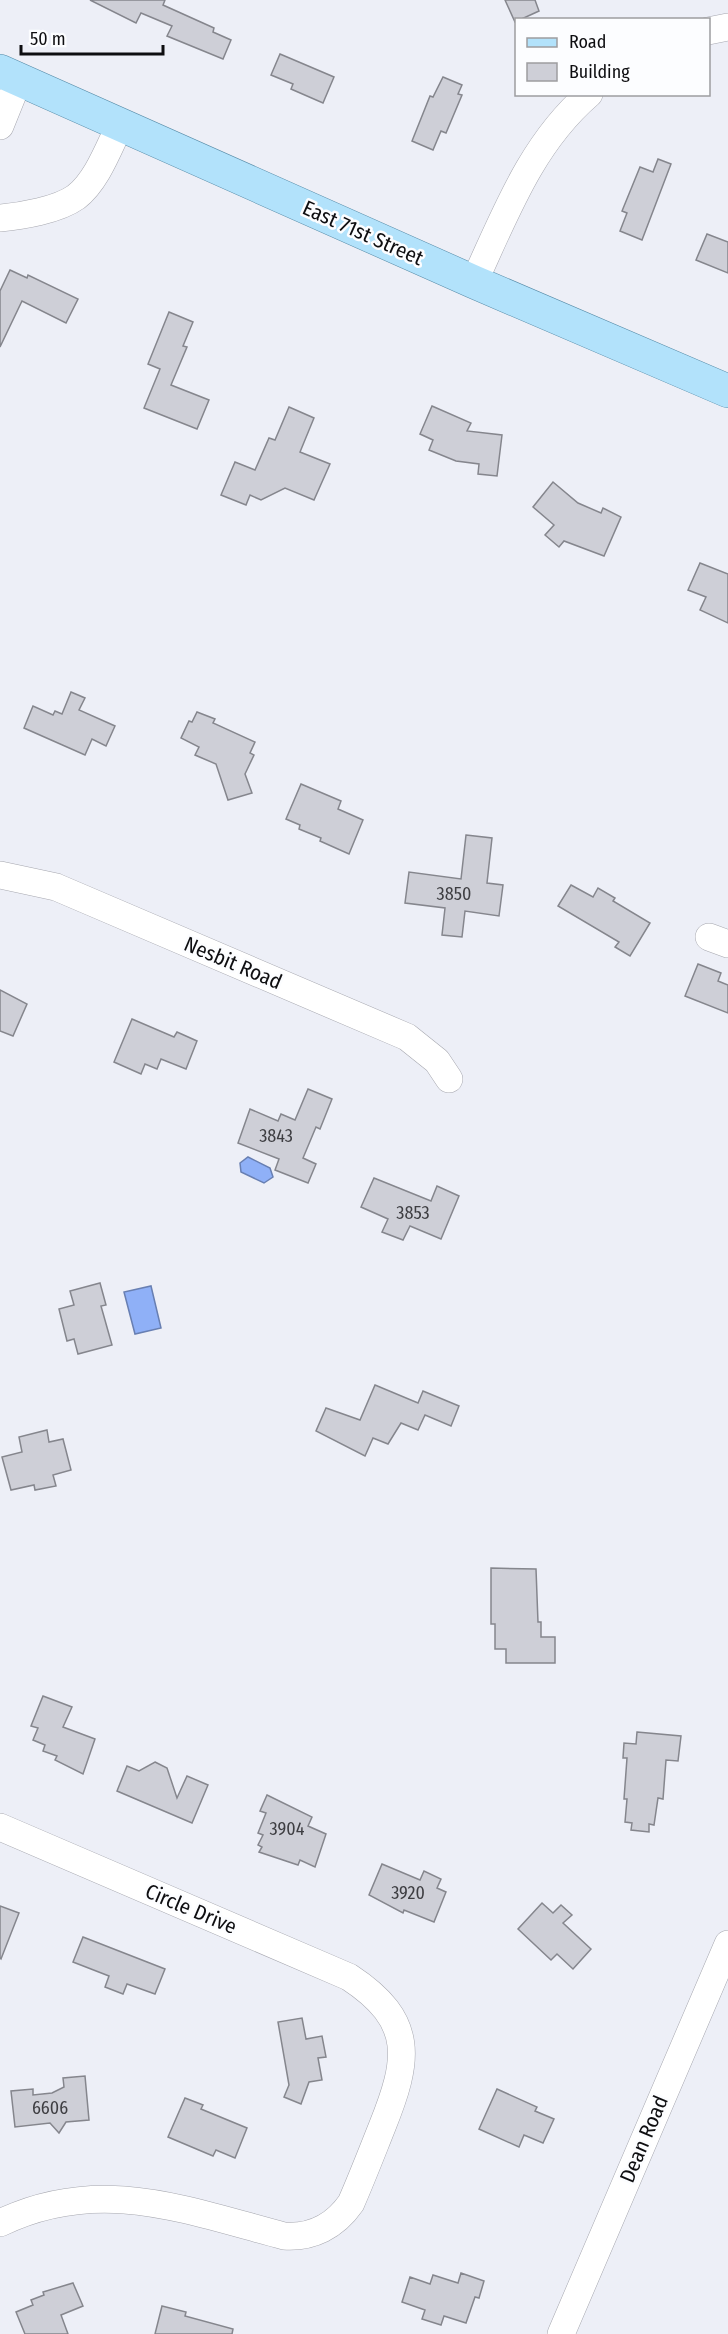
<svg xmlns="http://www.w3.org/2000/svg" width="728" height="2334" viewBox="0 0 728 2334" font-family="'Fira Sans Condensed',sans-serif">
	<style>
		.water { fill: #8fb0f7; stroke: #687fb2; stroke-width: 1.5 }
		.building { fill: #cecfd7; stroke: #85868d; stroke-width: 1.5 }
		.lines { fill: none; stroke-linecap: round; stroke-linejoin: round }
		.minor-casing { stroke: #a6a7af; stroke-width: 28 }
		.major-casing { stroke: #578ba7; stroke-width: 34 }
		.minor { stroke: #fff; stroke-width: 27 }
		.major { stroke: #b2e2fb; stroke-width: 33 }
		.labels { text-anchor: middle; stroke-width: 5; stroke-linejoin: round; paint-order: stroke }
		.number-label { font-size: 18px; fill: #3e3e42 }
		.street-label { font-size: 21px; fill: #0e0e11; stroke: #fcfdff }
	</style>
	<rect width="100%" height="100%" fill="#edeff7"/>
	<g class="water">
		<polygon points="248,1157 270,1168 273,1177 264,1183 241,1172 240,1163"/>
		<polygon points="151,1286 161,1328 135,1334 124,1292"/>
	</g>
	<g class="building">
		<polygon points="90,0 165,0 163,5 214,28 213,32 231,40 223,59 167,36 172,26 141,13 136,23"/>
		<polygon points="505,0 535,0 539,11 515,22"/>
		<polygon points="280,54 334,77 323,103 291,89 293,84 271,75"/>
		<polygon points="443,77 462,85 458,94 462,95 446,133 441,131 433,150 412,141 430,96 433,97"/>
		<polygon points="658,159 671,164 642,240 620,231 627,213 622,211 640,167 653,172"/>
		<polygon points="707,234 728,242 728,273 696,260"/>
		<polygon points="10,270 27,278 28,275 78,299 66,323 22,301 0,347 0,291"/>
		<polygon points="169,312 193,322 183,346 187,347 171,385 209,400 197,429 144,408 160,369 148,364"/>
		<polygon points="432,406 471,423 467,431 502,435 497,476 478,474 479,464 456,461 429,450 433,440 420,434"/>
		<polygon points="289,407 314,418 300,452 330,464 314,500 285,488 261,500 250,495 246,505 221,495 235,462 255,470 269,438 275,440"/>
		<polygon points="553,482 578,503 601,513 603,508 621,517 604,556 564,541 559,547 545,535 554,525 533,507"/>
		<polygon points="700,563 728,574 728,623 700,610 706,597 688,590"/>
		<polygon points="71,692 85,698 79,710 115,726 106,746 92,739 85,755 24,728 33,706 53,715 55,711 62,714"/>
		<polygon points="197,712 215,719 213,723 255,742 250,753 254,755 245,774 252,793 228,800 216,764 195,755 199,747 181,738 189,721 192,722"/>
		<polygon points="301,784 341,801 338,809 363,820 349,854 320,841 321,838 299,829 300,825 286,819"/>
		<polygon points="466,835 492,838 487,883 503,885 499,916 465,911 462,937 442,935 445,908 405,903 409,872 461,879"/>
		<polygon points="571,885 593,897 598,888 615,898 613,901 650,923 630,956 615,947 619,942 558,906"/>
		<polygon points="698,964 721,973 718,981 728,985 728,1013 685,996"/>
		<polygon points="0,990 27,1004 13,1036 0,1031"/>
		<polygon points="132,1019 174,1037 177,1032 197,1041 186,1069 161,1059 157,1069 145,1064 141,1074 114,1062"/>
		<polygon points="308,1089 332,1099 320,1129 316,1127 303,1158 316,1164 308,1183 275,1170 279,1159 238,1143 250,1109 278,1121 281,1114 295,1120"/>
		<polygon points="374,1178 431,1201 437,1186 459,1196 441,1239 410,1226 403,1240 382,1232 388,1219 361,1207"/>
		<polygon points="100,1283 106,1305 101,1306 112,1345 78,1354 74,1339 67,1341 59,1309 74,1305 70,1291"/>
		<polygon points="375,1385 418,1403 423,1391 459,1406 451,1426 425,1415 418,1430 401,1423 388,1444 373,1438 365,1456 316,1431 326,1408 360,1420"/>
		<polygon points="47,1430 49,1442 63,1439 71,1470 53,1475 56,1486 35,1490 34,1485 11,1490 2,1457 22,1452 19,1437"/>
		<polygon points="491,1568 536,1569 538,1622 541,1622 541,1637 555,1637 555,1663 506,1663 506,1649 495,1649 495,1624 491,1624"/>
		<polygon points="43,1696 72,1707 63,1727 95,1739 83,1774 55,1760 57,1756 43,1751 45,1745 33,1740 38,1728 31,1726"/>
		<polygon points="637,1732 681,1736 678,1761 666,1760 663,1799 658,1798 654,1825 649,1824 649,1832 631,1830 632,1823 625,1822 627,1799 624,1799 627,1758 623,1758 624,1743 636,1744"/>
		<polygon points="155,1762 167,1768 177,1798 187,1776 208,1785 192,1823 117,1791 127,1766 139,1771"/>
		<polygon points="267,1795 312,1817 308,1826 326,1834 315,1867 300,1860 298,1865 259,1852 262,1847 258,1845 263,1835 258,1833 266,1813 260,1811"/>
		<polygon points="382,1864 420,1880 424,1871 441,1879 437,1888 446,1892 434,1922 404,1910 403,1913 369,1895"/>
		<polygon points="542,1903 553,1913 561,1905 572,1915 563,1923 591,1949 573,1969 557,1954 551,1960 518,1929"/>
		<polygon points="0,1906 19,1913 1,1959 0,1958"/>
		<polygon points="83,1937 165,1969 155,1994 127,1984 123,1994 105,1987 109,1976 73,1962"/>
		<polygon points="302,2018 306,2039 322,2036 326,2057 318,2058 322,2080 309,2082 301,2104 284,2097 289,2085 278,2022"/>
		<polygon points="85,2076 89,2120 66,2122 59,2133 50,2123 15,2127 11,2091 33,2089 33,2095 52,2093 64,2087 63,2078"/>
		<polygon points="497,2089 537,2107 535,2111 554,2119 543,2143 524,2135 519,2147 479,2129"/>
		<polygon points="185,2098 203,2105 201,2109 247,2128 235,2158 216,2150 213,2156 168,2137"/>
		<polygon points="461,2273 484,2281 479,2298 475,2297 466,2323 444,2316 441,2325 422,2319 425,2310 402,2302 410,2277 430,2284 433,2275 458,2283"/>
		<polygon points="73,2283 83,2306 61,2315 68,2334 25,2334 16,2312 33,2305 31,2300 44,2295 43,2292"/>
		<polygon points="162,2306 186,2312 185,2316 233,2329 232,2334 155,2334"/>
	</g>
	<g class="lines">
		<defs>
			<g id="minor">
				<polyline points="708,31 728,27"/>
				<polyline points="0,126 19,79"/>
				<path d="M0,218C22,216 58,210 76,197C97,181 109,147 120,125"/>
				<path d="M474,282C505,215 531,144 589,94"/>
				<polyline points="0,875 56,887 407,1037 437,1061 449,1079"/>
				<polyline points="709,937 728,944"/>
				<path d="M0,1827L349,1977C416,2021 409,2060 382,2127C372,2152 362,2178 351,2203C335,2226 312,2238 284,2236C185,2210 99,2175 0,2223"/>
				<polyline points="561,2334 728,1944"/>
			</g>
			<polyline id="major" points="0,71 474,282 728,391"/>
		</defs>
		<use href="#minor" class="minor-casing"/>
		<use href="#major" class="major-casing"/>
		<use href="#minor" class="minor"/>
		<use href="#major" class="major"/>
	</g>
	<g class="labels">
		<g class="number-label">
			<text x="454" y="900">3850</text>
			<text x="276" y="1142">3843</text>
			<text x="413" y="1219">3853</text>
			<text x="287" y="1835">3904</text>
			<text x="408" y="1899">3920</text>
			<text x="50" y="2114">6606</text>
		</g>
		<g class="street-label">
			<text transform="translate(363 233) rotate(24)" y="7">East 71st Street</text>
			<text transform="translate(233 963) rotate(23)" y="7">Nesbit Road</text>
			<text transform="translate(191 1909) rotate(23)" y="7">Circle Drive</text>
			<text transform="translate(644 2139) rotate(-67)" y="7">Dean Road</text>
		</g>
	</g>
	<rect x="515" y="18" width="195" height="78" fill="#fcfdff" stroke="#9d9da0" stroke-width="1.5"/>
	<rect x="527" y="38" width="30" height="9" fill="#b2e2fb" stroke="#9d9da0" stroke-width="1.5"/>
	<text x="569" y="48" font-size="18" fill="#0e0e11">Road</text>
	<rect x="527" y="63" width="30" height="18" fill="#cecfd7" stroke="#9d9da0" stroke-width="1.5"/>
	<text x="569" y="78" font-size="18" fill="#0e0e11">Building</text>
	<path d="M21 45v9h142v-9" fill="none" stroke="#0e0e11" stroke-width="3"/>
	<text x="30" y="45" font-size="18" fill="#0e0e11" stroke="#fcfdff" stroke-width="4.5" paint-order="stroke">50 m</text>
</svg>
